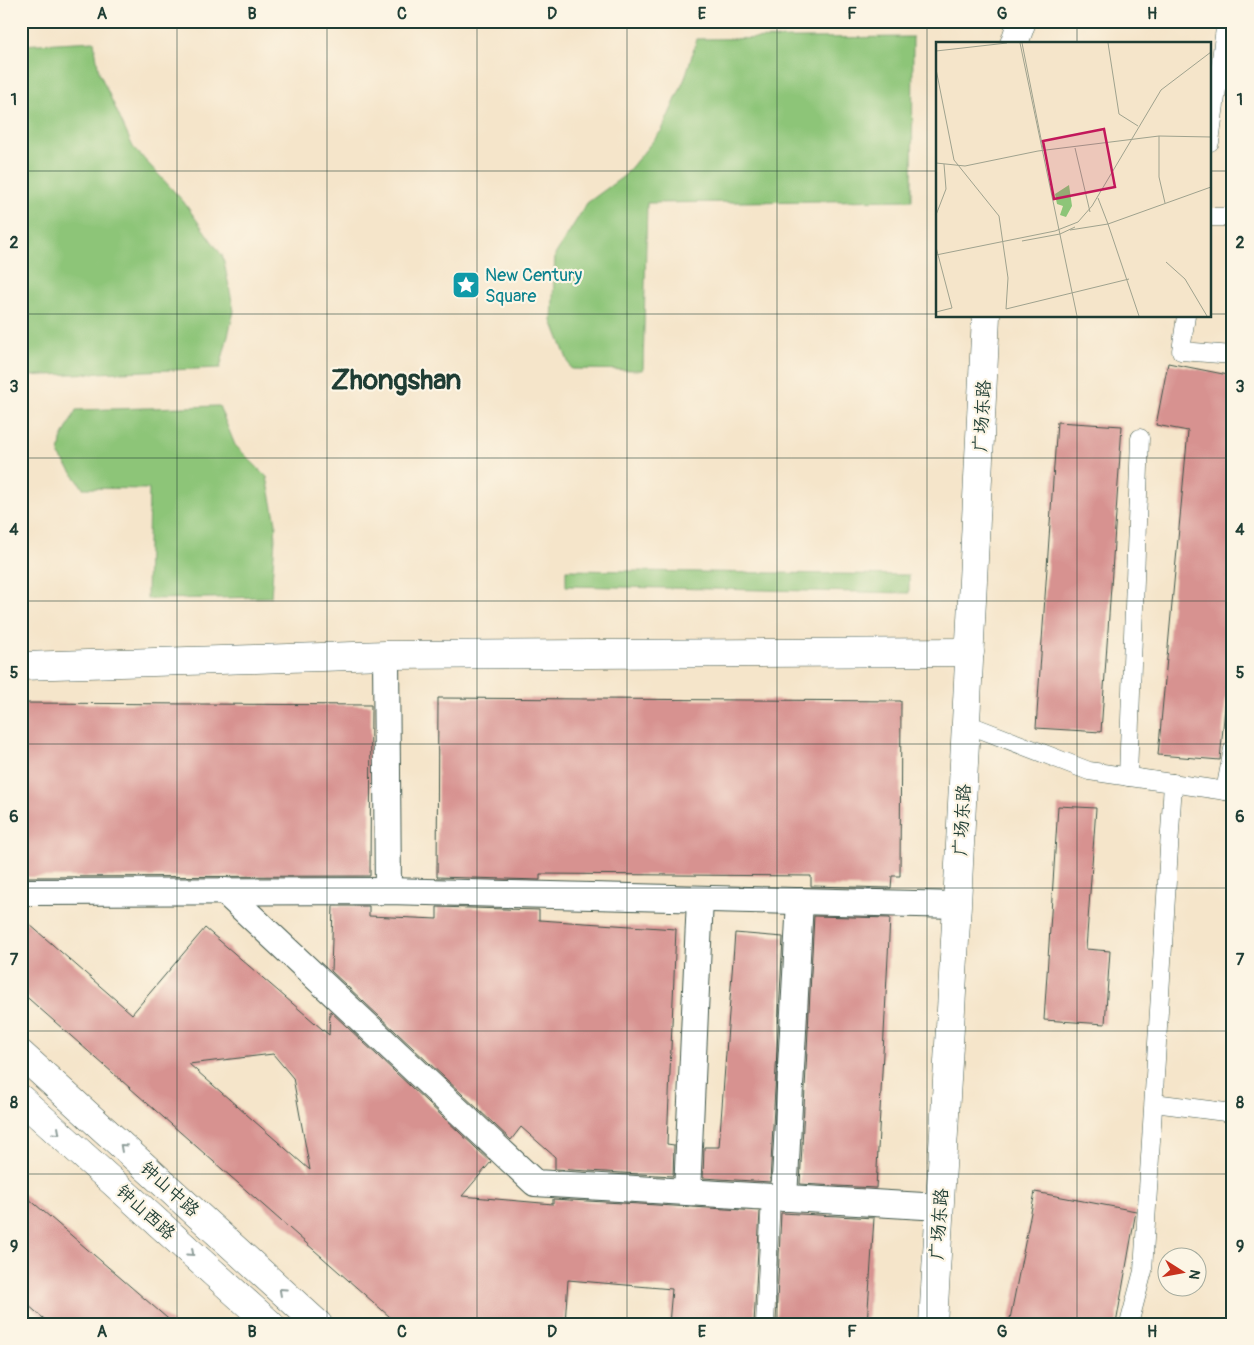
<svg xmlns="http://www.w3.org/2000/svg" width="1254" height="1345" viewBox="0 0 1254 1345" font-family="Pangolin,'LXGW WenKai TC',sans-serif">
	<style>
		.green { fill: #8dc578; stroke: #568156 }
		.building { fill: #d79290; fill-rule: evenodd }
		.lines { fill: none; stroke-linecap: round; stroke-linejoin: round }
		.service-casing { stroke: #3f564a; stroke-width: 19 }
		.pedestrian-casing { stroke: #3f564a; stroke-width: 28 }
		.tertiary-casing { stroke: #3f564a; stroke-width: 29 }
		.secondary-casing { stroke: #3f564a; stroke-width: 29 }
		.service { stroke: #fff; stroke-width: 18 }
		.pedestrian { stroke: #fff; stroke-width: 26 }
		.tertiary { stroke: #fff; stroke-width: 28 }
		.secondary { stroke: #fff; stroke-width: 28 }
		.oneway { stroke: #8f9e9a }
		.grid { fill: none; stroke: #1f3d34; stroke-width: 1; stroke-opacity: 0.55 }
		.labels { text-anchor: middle; stroke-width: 4.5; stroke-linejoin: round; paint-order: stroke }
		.culture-label { font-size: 18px; fill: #0d838f; stroke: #fcf5e5; text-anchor: start }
		.street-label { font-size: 18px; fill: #1f3d34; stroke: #fcf5e5 }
		.town-label { font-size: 28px; font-weight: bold; fill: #1f3d34; stroke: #fcf5e5 }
		.inset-road { fill: none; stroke: #9fa28e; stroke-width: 1 }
		.view { fill: #c2185b; fill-opacity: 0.15; stroke: #c2185b; stroke-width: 2.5 }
		.inset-edge { fill: none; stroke: #1f3d34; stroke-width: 2.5 }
		.neatline { fill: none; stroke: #1f3d34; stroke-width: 2 }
		.grid-label { font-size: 16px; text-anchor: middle; font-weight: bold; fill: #1f3d34 }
	</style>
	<rect width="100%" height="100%" fill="#fcf5e5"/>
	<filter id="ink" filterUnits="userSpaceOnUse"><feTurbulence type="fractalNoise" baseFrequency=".02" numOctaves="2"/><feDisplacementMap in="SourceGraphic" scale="10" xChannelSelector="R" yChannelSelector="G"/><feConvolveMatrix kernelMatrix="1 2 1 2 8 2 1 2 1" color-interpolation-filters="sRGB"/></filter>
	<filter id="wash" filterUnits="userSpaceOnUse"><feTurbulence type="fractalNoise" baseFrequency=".0096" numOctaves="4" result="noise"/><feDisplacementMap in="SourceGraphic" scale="20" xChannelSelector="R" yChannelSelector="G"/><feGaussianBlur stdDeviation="1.12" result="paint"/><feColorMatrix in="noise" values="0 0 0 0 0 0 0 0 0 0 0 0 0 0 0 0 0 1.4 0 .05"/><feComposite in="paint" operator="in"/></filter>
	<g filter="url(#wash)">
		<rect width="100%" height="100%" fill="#f5e5ca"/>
		<g class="green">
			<polygon points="913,37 912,200 647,203 643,370 571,369 552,321 555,255 587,203 624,176 662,130 685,78 697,39"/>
			<polygon points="94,41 99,72 133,147 183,201 223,257 234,311 220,368 21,376 21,45"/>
			<polygon points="219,406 235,445 267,477 276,523 271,597 147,599 149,489 83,488 59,455 61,440 76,410"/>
			<polygon points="566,570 909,575 909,593 566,586"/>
		</g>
		<g id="blocks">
			<g class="building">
				<polygon points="1168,363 1233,376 1233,622 1220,760 1158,755 1188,431 1156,425"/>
				<polygon points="1057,422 1122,426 1101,732 1036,728"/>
				<polygon points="438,698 901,701 900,876 892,876 891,888 811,886 811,876 540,874 540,880 437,877"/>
				<polygon points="21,703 371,705 370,876 21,877"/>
				<polygon points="1058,806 1096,808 1086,949 1110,951 1105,1024 1044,1020"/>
				<polygon points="333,906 369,906 369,916 437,919 437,907 539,910 539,920 676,929 667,1144 674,1145 673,1176 555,1169 555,1157 521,1127 511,1140 331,971"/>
				<polygon points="814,916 890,918 876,1188 800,1184"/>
				<path d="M21,917L132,1014L205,928L329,1035L330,1011L491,1162L462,1196L553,1204V1199L760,1211L754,1324H669L672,1289L568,1280L565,1324H398L21,992ZM273,1054L293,1078L310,1170L189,1064Z"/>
				<polygon points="735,933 783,937 770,1182 703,1178 704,1147 719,1147"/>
				<polygon points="21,1192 174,1324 50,1324 21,1299"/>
				<polygon points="1035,1192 1136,1211 1116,1324 1009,1324"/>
				<polygon points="781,1213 874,1218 867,1324 776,1324"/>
			</g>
		</g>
	</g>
	<g filter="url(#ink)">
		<use href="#blocks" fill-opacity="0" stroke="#3f564a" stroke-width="1"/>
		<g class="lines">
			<defs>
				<g id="service">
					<polyline points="1210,142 1226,21"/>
					<polyline points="1210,217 1233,217"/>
					<polyline points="1186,316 1181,351 1233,355"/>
					<polyline points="967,724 1089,771 1233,792"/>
					<polyline points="1128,777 1140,438"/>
					<polyline points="1225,791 1233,749"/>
					<polyline points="1154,1103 1233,1113"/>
					<polyline points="765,1324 771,1196"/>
					<polyline points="1129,1324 1143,1271 1173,783"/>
				</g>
				<g id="pedestrian">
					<polyline points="386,655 388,891"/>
					<polyline points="224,891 535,1183 940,1207"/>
					<polyline points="21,892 388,891 957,905"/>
					<polyline points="687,1192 700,899"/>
					<polyline points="784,1198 800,901"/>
				</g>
				<g id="tertiary">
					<polyline points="1014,44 1022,21"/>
					<polyline points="21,666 386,655 970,652"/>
					<polyline points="933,1324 957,905 986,316"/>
				</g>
				<g id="secondary">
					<polyline points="21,1054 318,1324"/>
					<polyline points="21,1099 270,1324"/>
				</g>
			</defs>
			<use href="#service" class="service-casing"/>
			<use href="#pedestrian" class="pedestrian-casing"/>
			<use href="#tertiary" class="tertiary-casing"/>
			<use href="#secondary" class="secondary-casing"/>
			<use href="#service" class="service"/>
			<use href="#pedestrian" class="pedestrian"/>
			<use href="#tertiary" class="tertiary"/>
			<use href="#secondary" class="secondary"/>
		</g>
		<defs><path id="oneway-chevron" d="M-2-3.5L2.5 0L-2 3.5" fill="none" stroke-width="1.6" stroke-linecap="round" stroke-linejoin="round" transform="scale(1.25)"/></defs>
		<g class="oneway">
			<use href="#oneway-chevron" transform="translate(57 1132) rotate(42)"/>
			<use href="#oneway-chevron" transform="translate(123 1147) rotate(-138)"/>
			<use href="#oneway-chevron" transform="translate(191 1253) rotate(42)"/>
			<use href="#oneway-chevron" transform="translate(282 1291) rotate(-138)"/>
		</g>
	</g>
	<path class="grid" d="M177,21V1324M327,21V1324M477,21V1324M627,21V1324M777,21V1324M927,21V1324M1077,21V44M21,171H938M1210,171H1233M21,314H938M1210,314H1233M1077,316V1324M21,458H1233M21,601H1233M21,744H1233M21,888H1233M21,1031H1233M21,1174H1233"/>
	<defs>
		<symbol id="sight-square" viewBox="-11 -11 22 22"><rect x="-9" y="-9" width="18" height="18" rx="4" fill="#0f9aa8" stroke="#fcf5e5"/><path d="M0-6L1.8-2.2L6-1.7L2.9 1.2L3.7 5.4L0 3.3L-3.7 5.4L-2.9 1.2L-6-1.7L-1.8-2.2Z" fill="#fff"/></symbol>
	</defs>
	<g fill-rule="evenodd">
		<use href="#sight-square" x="450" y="269" width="32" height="32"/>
	</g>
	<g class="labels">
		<g class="culture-label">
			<text x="485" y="281">New Century<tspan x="485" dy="21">Square</tspan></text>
		</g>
		<g class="street-label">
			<text transform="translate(982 416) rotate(-87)" y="6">广场东路</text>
			<text transform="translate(962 820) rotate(-87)" y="6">广场东路</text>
			<text transform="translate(170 1189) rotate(42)" y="6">钟山中路</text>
			<text transform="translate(146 1212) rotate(42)" y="6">钟山西路</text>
			<text transform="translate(939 1224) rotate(-86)" y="6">广场东路</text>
		</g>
		<g class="town-label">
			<text x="396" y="389">Zhongshan</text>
		</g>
	</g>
	<g transform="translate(936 42)">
		<rect width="275" height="275" fill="#f5e5ca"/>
		<path d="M133,143L136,164L130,175L124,173L127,164L121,162L119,152Z" fill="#8dc578"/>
		<path class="inset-road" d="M84,1L141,274M86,1L107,107M172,1L183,72L202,84M0,9L71,1M0,27L18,118L63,174L72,236L70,267L193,237M223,94V135L229,161M139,106L154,170M0,121L29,124L102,109L223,94L275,95M162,156L172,182L275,145M0,173L10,147L8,122M134,188L172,182L203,274M86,199L124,192L139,185M0,205L16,266L0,270M0,213L119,189L142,180L156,164L225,48L275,10M230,220L249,237L271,274"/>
		<path class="view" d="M168,87L179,145L118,157L107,99Z"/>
		<rect width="275" height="275" class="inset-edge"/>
	</g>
	<rect width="1254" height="1345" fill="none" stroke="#fcf5e5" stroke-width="55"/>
	<g transform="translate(1182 1272) rotate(101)"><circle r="24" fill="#fcf5e5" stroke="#a4ab9e"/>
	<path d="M0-4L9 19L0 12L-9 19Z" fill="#c8321e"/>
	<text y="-8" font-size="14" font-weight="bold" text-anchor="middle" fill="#1f3d34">N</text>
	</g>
	<rect x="28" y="28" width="1198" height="1290" class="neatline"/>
	<g class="grid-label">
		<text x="102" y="19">A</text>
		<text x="252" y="19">B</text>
		<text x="402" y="19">C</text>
		<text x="552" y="19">D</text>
		<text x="702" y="19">E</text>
		<text x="852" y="19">F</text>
		<text x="1002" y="19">G</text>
		<text x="1152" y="19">H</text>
		<text x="14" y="105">1</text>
		<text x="1240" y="105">1</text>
		<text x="14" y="248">2</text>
		<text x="1240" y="248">2</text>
		<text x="14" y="392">3</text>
		<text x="1240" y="392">3</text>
		<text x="14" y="535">4</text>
		<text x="1240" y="535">4</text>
		<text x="14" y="678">5</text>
		<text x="1240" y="678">5</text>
		<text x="14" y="822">6</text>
		<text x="1240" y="822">6</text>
		<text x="14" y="965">7</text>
		<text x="1240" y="965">7</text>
		<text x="14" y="1108">8</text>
		<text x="1240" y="1108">8</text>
		<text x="14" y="1252">9</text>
		<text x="1240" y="1252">9</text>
		<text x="102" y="1337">A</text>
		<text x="252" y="1337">B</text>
		<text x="402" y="1337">C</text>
		<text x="552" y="1337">D</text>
		<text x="702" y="1337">E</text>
		<text x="852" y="1337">F</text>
		<text x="1002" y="1337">G</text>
		<text x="1152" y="1337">H</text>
	</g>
</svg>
